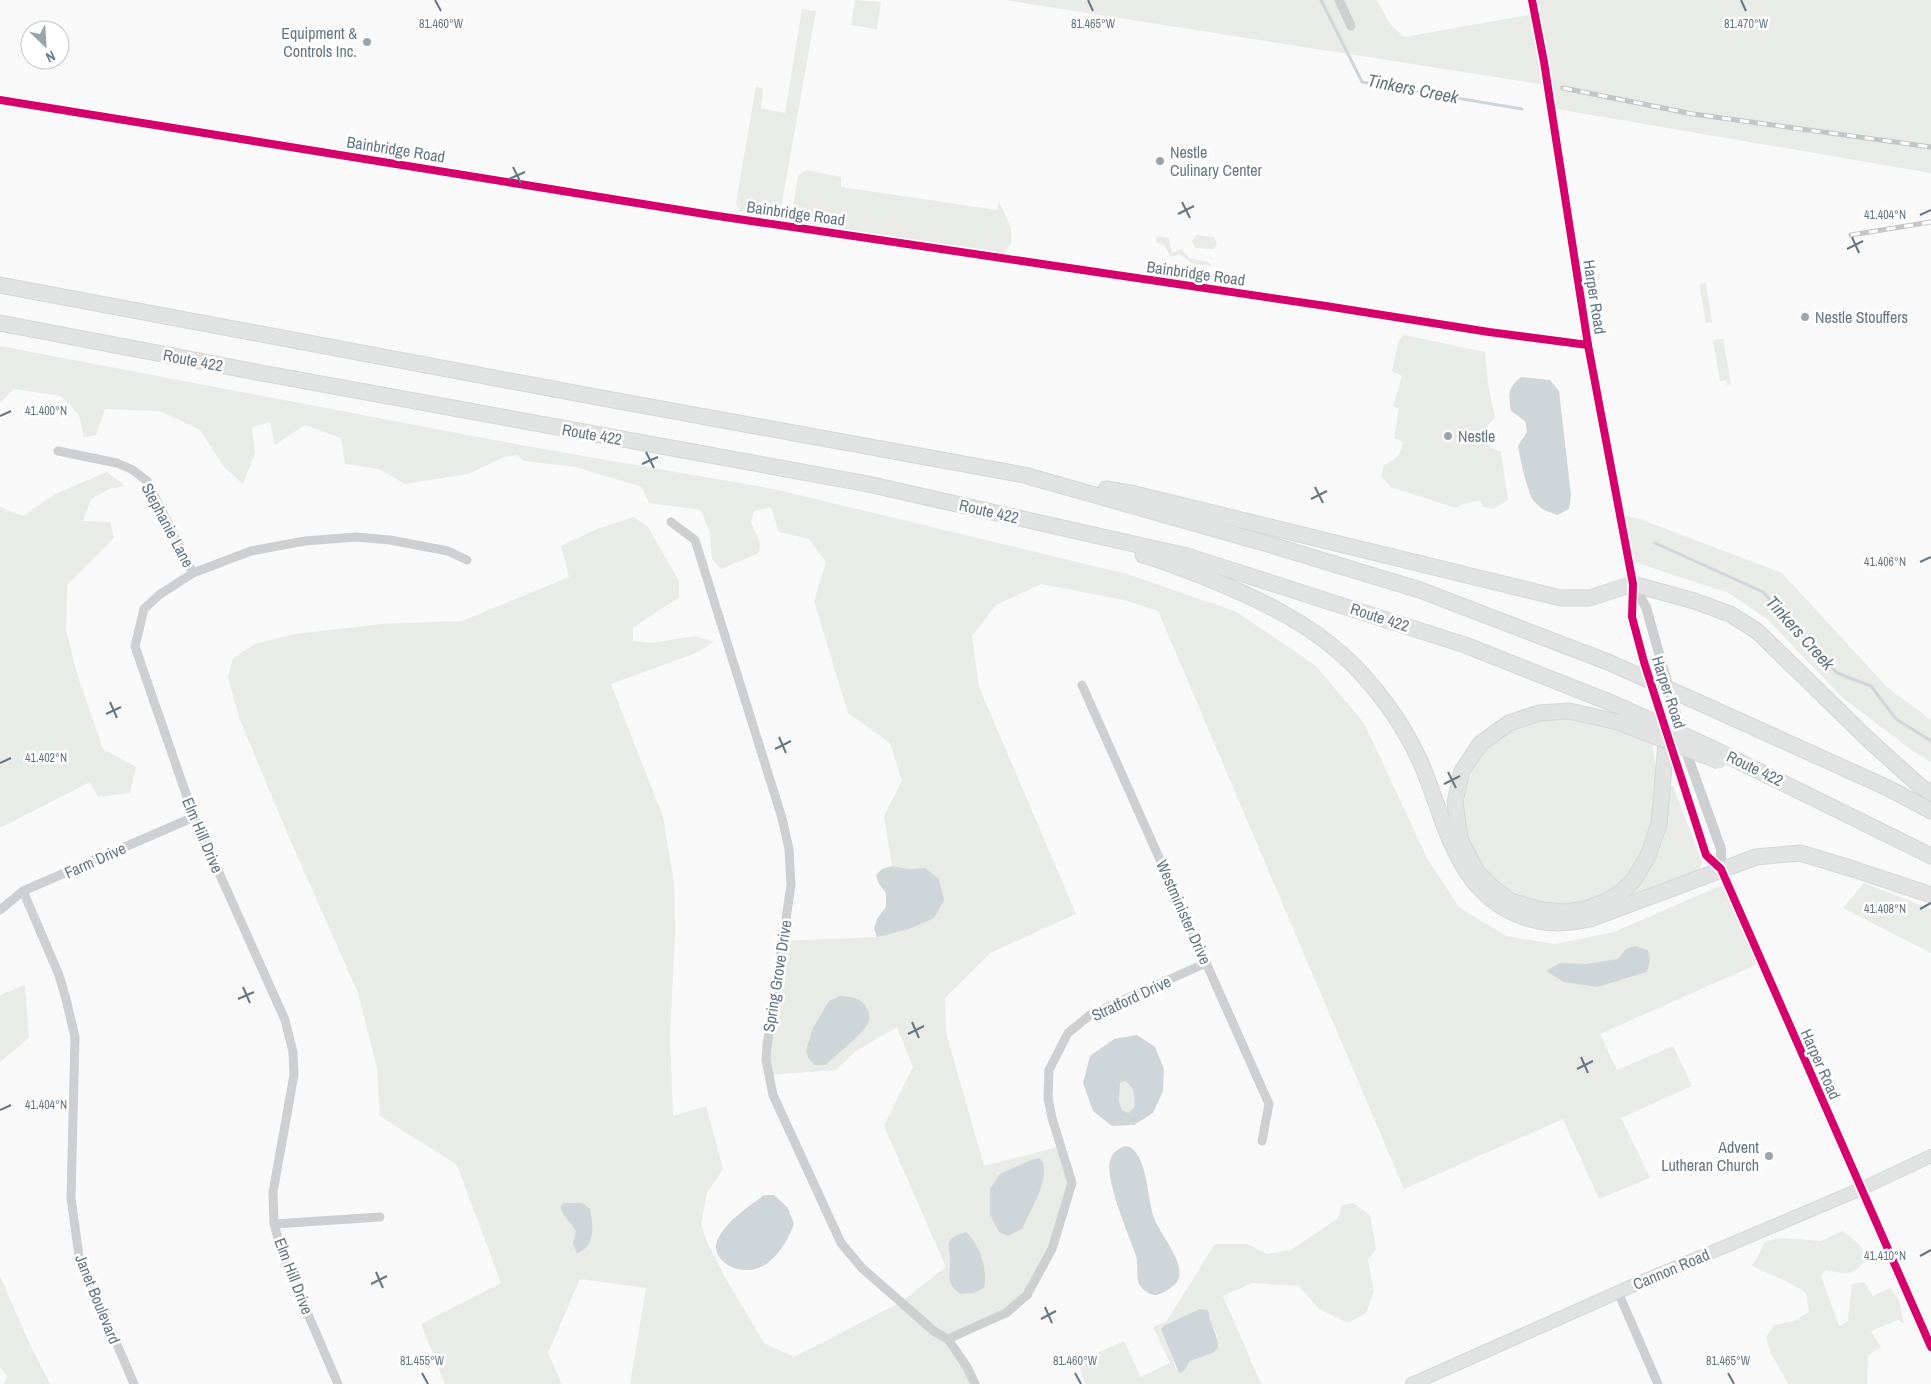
<svg xmlns="http://www.w3.org/2000/svg" width="1931" height="1384" viewBox="0 0 1931 1384" font-family="'Archivo Narrow',sans-serif">
	<style>
		.green { fill: #e8ebe6; fill-rule: evenodd }
		.water { fill: #ced6d9; fill-rule: evenodd }
		.lines { fill: none; stroke-linecap: round; stroke-linejoin: round }
		.stream { stroke: #ced6d9; stroke-width: 3 }
		.secondary-casing { stroke: #d5d6d7; stroke-width: 14 }
		.motorway-casing { stroke: #d5d6d6; stroke-width: 17 }
		.minor { stroke: #cecfd0; stroke-width: 9 }
		.tertiary { stroke: #cecfd0; stroke-width: 10 }
		.secondary { stroke: #e1e2e2; stroke-width: 12 }
		.motorway { stroke: #e1e2e2; stroke-width: 15 }
		.rail-casing { stroke: #c3c5c6; stroke-width: 5 }
		.rail { stroke: #fff; stroke-width: 3; stroke-dasharray: 9; stroke-linecap: butt }
		.motorway-bridge-casing { stroke: #d5d6d6; stroke-width: 17; stroke-linecap: butt }
		.motorway-bridge { stroke: #e1e2e2; stroke-width: 15 }
		.cycleway-casing { stroke: #fff; stroke-width: 11 }
		.cycleway { stroke: #d6006c; stroke-width: 8 }
		.ticks { fill: none; stroke: #657683; stroke-width: 2 }
		.poi-dot { fill: #99a4ac; stroke: #fff; stroke-width: 2 }
		.labels { text-anchor: middle; stroke-width: 5; stroke-linejoin: round; paint-order: stroke }
		.poi-label { font-size: 16px; fill: #657683; stroke: #fff; text-anchor: start }
		.street-label { font-size: 16px; fill: #657683; stroke: #fff }
		.water-label { font-size: 18px; font-style: italic; fill: #60757c; stroke: #fff }
		.ticks-label { font-size: 12px; text-anchor: middle; fill: #657683; stroke: #fff; stroke-width: 5; stroke-linejoin: round; paint-order: stroke }
	</style>
	<rect width="100%" height="100%" fill="#f9f9f9"/>
	<g class="green">
		<polygon points="855,0 881,2 877,29 851,25"/>
		<polygon points="1005,0 1377,0 1389,23 1404,37 1534,14 1532,0 1931,0 1931,173 1551,108 1546,85"/>
		<polygon points="802,9 816,11 781,208 771,216 739,211 736,203 756,86 763,89 761,108 785,113"/>
		<polygon points="806,170 841,177 841,187 997,210 999,202 1011,228 1011,244 1000,258 803,228 793,208 798,176"/>
		<polygon points="1196,235 1214,237 1217,243 1214,249 1195,248 1192,241"/>
		<polygon points="1156,236 1169,238 1172,253 1181,249 1189,258 1208,262 1212,266 1191,263 1180,254 1171,257 1164,245 1157,243"/>
		<polygon points="1706,283 1712,322 1706,323 1699,284"/>
		<path d="M1404,335L1485,352L1488,384L1495,418L1486,427L1490,447L1501,452L1508,500L1493,509L1483,507L1480,500L1463,504L1456,508L1391,487L1381,476L1384,465C1396,460 1401,455 1403,442L1394,438L1399,408L1393,406L1402,376L1392,371L1399,340Z"/>
		<polygon points="1723,339 1731,384 1727,385 1726,380 1720,381 1713,340"/>
		<path d="M0,346L526,446L774,489L1127,574L1237,612L1316,666L1364,723L1428,860L1459,907L1506,936L1554,944L1614,932L1727,883L1762,962L1600,1034L1617,1070L1673,1046L1692,1086L1621,1118L1650,1178L1599,1199L1563,1119L1404,1189L1158,611L1124,600L1041,584L996,605L972,636L979,687L1076,914L990,953L945,998L946,1033L984,1166L1062,1146L1072,1183L1052,1249L1027,1295L1006,1313L949,1339L975,1384H630L646,1288L580,1279L548,1353L562,1384H445L421,1324L501,1283L457,1165L380,1116L377,1068L358,993L288,835L240,720L228,677L233,658L255,644L295,634L381,624L462,621L569,577L561,546L597,529L634,517L648,527L679,581V598L661,609L633,628V641L652,643L695,636L714,642L696,653L611,684L663,817L674,882L675,934L670,1036L673,1116L706,1106L723,1169L707,1193L701,1224L707,1242L726,1279L764,1343L794,1357L901,1302L946,1267L884,1126L913,1067L897,1027L856,1051L836,1070L768,1075L766,1060L783,941L877,937L925,868L909,869L892,866L884,816L902,781L890,743L848,713L814,601L826,562L809,539L779,532L771,507L754,511L751,523L760,542L759,553L721,569L712,559L710,533L701,510L649,503L642,487L575,467L524,461L517,455L504,457L468,474L405,484L379,469L345,464L341,438L305,425L275,445L270,422L252,427L255,453L243,484L224,467L200,430L160,411L105,409L96,435L84,437L79,415L61,396L14,389L0,403ZM869,1021L861,1032L826,1065H814L809,1059Z"/>
		<polygon points="107,472 125,486 109,489 91,499 83,521 110,522 114,538 67,585 66,630 77,674 103,749 136,767 130,793 98,797 90,782 0,828 0,507 23,516 55,494"/>
		<polygon points="1619,514 1640,519 1782,573 1887,687 1931,720 1931,762 1910,749 1842,697 1766,618 1729,593 1628,560"/>
		<polygon points="1543,718 1577,718 1627,731 1652,741 1657,774 1655,824 1630,878 1605,897 1555,908 1512,896 1483,871 1471,848 1464,825 1464,803 1468,783 1473,770 1486,750 1509,730"/>
		<path d="M1673,786L1702,862L1700,869L1684,878L1627,902L1624,898C1659,865 1670,835 1668,787Z"/>
		<polygon points="1864,883 1931,909 1931,953 1843,908"/>
		<polygon points="25,985 29,1038 0,1062 0,995"/>
		<path d="M1125,1081C1134,1088 1136,1098 1134,1108L1128,1113L1122,1110L1119,1101L1120,1083Z"/>
		<path d="M1353,1203L1370,1215L1376,1249L1368,1260L1374,1291L1366,1313L1348,1323L1319,1309L1299,1286L1252,1283L1223,1296L1261,1384H1086L1077,1362L1124,1341L1141,1377L1170,1363L1153,1327L1166,1322L1215,1244H1248L1267,1254L1291,1250L1338,1218L1342,1205ZM1210,1314L1211,1322L1218,1337L1200,1357L1189,1361L1184,1371L1176,1369L1162,1329C1172,1316 1195,1316 1210,1314Z"/>
		<path d="M1843,1231L1860,1245L1866,1259C1853,1277 1846,1274 1826,1270L1821,1276L1839,1326L1848,1321L1852,1284L1864,1282L1873,1296L1890,1288L1899,1300L1904,1324L1898,1320L1871,1331L1881,1347L1868,1355L1867,1384H1788L1771,1353L1766,1337L1774,1325L1794,1321L1809,1312L1806,1293C1789,1281 1769,1275 1752,1265L1759,1254L1764,1242L1780,1238L1821,1241Z"/>
		<polygon points="0,1276 31,1347 50,1384 4,1384 7,1376 0,1367"/>
	</g>
	<g class="water">
		<path d="M1521,377L1550,380L1559,391L1571,495L1569,509L1558,515C1548,512 1540,509 1534,501C1527,493 1520,457 1518,446L1527,432L1525,421L1511,411C1509,396 1506,389 1521,377Z"/>
		<polygon points="892,866 909,869 925,868 939,879 944,900 934,918 909,929 877,937 874,929 877,919 886,907 886,893 879,884 876,875 882,869"/>
		<polygon points="1635,946 1648,950 1650,960 1647,972 1597,987 1564,982 1546,971 1560,963 1586,964 1618,959 1626,949"/>
		<path d="M840,996C850,997 859,997 865,1005C868,1009 870,1015 869,1020C867,1032 835,1055 826,1065H814L809,1059L806,1051L813,1028L829,1001Z"/>
		<path d="M1137,1035L1155,1047L1164,1069L1163,1091L1153,1113L1134,1125L1112,1126L1093,1111L1083,1083L1090,1056L1114,1039ZM1125,1081C1134,1087 1136,1098 1134,1108L1128,1113L1122,1110L1119,1101L1120,1083Z"/>
		<path d="M1125,1146C1146,1147 1148,1198 1153,1215C1158,1234 1194,1270 1173,1286C1168,1290 1162,1294 1156,1295C1150,1295 1143,1290 1140,1286C1135,1278 1139,1265 1136,1256C1130,1237 1102,1175 1111,1158C1114,1151 1118,1149 1125,1146Z"/>
		<path d="M1039,1158L1043,1162C1048,1184 1031,1209 1022,1229L1008,1236L999,1232L990,1215V1189L1000,1174L1031,1160Z"/>
		<path d="M764,1195H774L788,1208L794,1224C788,1239 781,1252 769,1262C753,1275 728,1272 718,1255C716,1251 715,1245 717,1241C726,1221 747,1208 764,1195Z"/>
		<path d="M563,1203H582L590,1209C593,1225 596,1247 577,1253L573,1243L576,1231L562,1212L561,1207Z"/>
		<path d="M966,1232C980,1244 988,1271 984,1288L974,1293L960,1294C944,1282 951,1274 950,1258C950,1251 946,1245 951,1239C955,1235 961,1234 966,1232Z"/>
		<path d="M1200,1309L1207,1310C1211,1314 1209,1317 1211,1322C1214,1332 1218,1337 1218,1348L1212,1353L1190,1361L1184,1371L1179,1373L1161,1329L1165,1325Z"/>
	</g>
	<g class="lines">
		<g class="stream">
			<polyline points="1321,0 1362,82 1522,109"/>
			<polyline points="1655,543 1763,592 1837,673 1871,686 1896,719 1931,741"/>
		</g>
		<defs>
			<polyline id="secondary" points="1412,1384 1641,1282 1861,1189 1931,1156"/>
			<g id="motorway">
				<polyline points="0,285 591,396 1024,475 1268,544 1420,590 1608,662"/>
				<polyline points="0,323 256,372 868,484 1187,556 1465,645 1614,704"/>
				<polyline points="1106,489 1135,494 1561,598 1589,598 1633,584 1694,601 1730,614 1757,631 1871,742 1920,786 1931,793"/>
				<path d="M1143,555C1165,561 1186,570 1207,578C1264,601 1318,627 1360,672C1385,699 1406,730 1421,763C1446,822 1456,894 1524,917C1547,925 1566,924 1590,919L1756,857L1800,853L1850,868L1931,895"/>
				<polyline points="1700,703 1888,788 1931,811"/>
				<polyline points="1618,722 1569,711 1539,713 1509,723 1480,744 1462,771 1455,802 1460,839 1477,872 1492,887 1510,901 1541,910 1566,912 1585,909 1605,902 1620,893 1633,881 1648,856 1659,824 1667,732"/>
				<polyline points="1714,749 1931,856"/>
			</g>
		</defs>
		<use href="#secondary" class="secondary-casing"/>
		<use href="#motorway" class="motorway-casing"/>
		<g class="minor">
			<polyline points="1339,0 1351,26"/>
			<polyline points="58,451 117,463 133,470 147,481 193,573"/>
			<polyline points="671,522 695,540 782,818 789,849 791,885 767,1046 766,1060 773,1095 841,1243 862,1268 935,1332 948,1339 967,1367 975,1384"/>
			<polyline points="1082,685 1269,1104 1262,1141"/>
			<polyline points="23,891 59,975 66,999 75,1037 71,1198 79,1256 134,1384"/>
			<polyline points="0,910 23,891 194,817"/>
			<polyline points="274,1224 380,1217"/>
			<polyline points="1618,1292 1658,1384"/>
			<polyline points="948,1339 1006,1313 1027,1295 1052,1249 1072,1183 1052,1118 1048,1098 1049,1070 1068,1033 1090,1015 1206,963"/>
			<polyline points="338,1384 283,1256 274,1224 273,1192 294,1075 293,1052 285,1020 194,817 141,664 135,646 144,609 159,595 193,573 251,551 305,541 356,537 390,540 448,551 467,560"/>
		</g>
		<g class="tertiary">
			<polyline points="1532,0 1544,62 1588,345 1633,584 1632,617 1644,662 1706,855 1721,869 1931,1347"/>
			<polyline points="0,100 711,215 1326,306 1489,332 1588,345"/>
			<polyline points="1633,585 1646,607 1689,760 1721,849 1721,869"/>
		</g>
		<use href="#secondary" class="secondary"/>
		<use href="#motorway" class="motorway"/>
		<defs>
			<g id="rail">
				<polyline points="1563,88 1693,114 1931,147"/>
				<polyline points="1851,235 1931,222"/>
			</g>
		</defs>
		<use href="#rail" class="rail-casing"/>
		<use href="#rail" class="rail"/>
		<defs>
			<g id="motorway-bridge">
				<polyline points="1608,662 1700,703"/>
				<polyline points="1614,704 1714,749"/>
				<polyline points="1618,722 1719,761"/>
			</g>
		</defs>
		<use href="#motorway-bridge" class="motorway-bridge-casing"/>
		<use href="#motorway-bridge" class="motorway-bridge"/>
		<defs>
			<g id="cycleway">
				<polyline points="1532,0 1544,62 1588,345 1633,584 1632,617 1644,662 1706,855 1721,869 1931,1347"/>
				<polyline points="0,100 711,215 1326,306 1489,332 1588,345"/>
			</g>
		</defs>
		<use href="#cycleway" class="cycleway-casing"/>
		<use href="#cycleway" class="cycleway"/>
	</g>
	<path class="ticks" d="M435,0L441,11M1088,0L1093,11M1741,0L1746,11M513,167L521,183M509,179L525,172M1182,202L1190,218M1178,214L1194,206M1920,215L1931,210M1852,237L1859,253M1847,249L1863,241M0,416L11,411M646,452L654,468M642,464L658,457M1315,487L1323,503M1311,499L1327,491M1920,562L1931,557M110,702L117,718M106,714L121,707M779,737L786,753M775,749L791,741M0,763L11,758M1448,772L1456,788M1444,784L1460,776M1920,909L1931,903M243,987L250,1003M238,999L254,992M912,1022L919,1038M908,1034L924,1026M1581,1057L1588,1073M1577,1069L1593,1061M0,1110L11,1105M1920,1256L1931,1250M376,1272L383,1288M371,1284L387,1276M1045,1307L1052,1323M1041,1319L1056,1311M422,1373L428,1384M1075,1373L1081,1384M1728,1373L1734,1384"/>
	<g class="poi-dot">
		<circle cx="367" cy="42" r="5"/>
		<circle cx="1160" cy="161" r="5"/>
		<circle cx="1805" cy="317" r="5"/>
		<circle cx="1448" cy="436" r="5"/>
		<circle cx="1769" cy="1156" r="5"/>
	</g>
	<g class="labels">
		<g class="poi-label">
			<text x="357" y="39" text-anchor="end">Equipment &amp;<tspan x="357" dy="18">Controls Inc.</tspan></text>
			<text x="1170" y="158">Nestle<tspan x="1170" dy="18">Culinary Center</tspan></text>
			<text x="1815" y="323">Nestle Stouffers</text>
			<text x="1458" y="442">Nestle</text>
			<text x="1759" y="1153" text-anchor="end">Advent<tspan x="1759" dy="18">Lutheran Church</tspan></text>
		</g>
		<g class="street-label">
			<text transform="translate(396 149) rotate(9)" y="6">Bainbridge Road</text>
			<text transform="translate(796 213) rotate(8)" y="6">Bainbridge Road</text>
			<text transform="translate(1196 273) rotate(8)" y="6">Bainbridge Road</text>
			<text transform="translate(1595 297) rotate(81)" y="6">Harper Road</text>
			<text transform="translate(193 360) rotate(11)" y="6">Route 422</text>
			<text transform="translate(592 434) rotate(10)" y="6">Route 422</text>
			<text transform="translate(989 511) rotate(13)" y="6">Route 422</text>
			<text transform="translate(168 525) rotate(62)" y="6">Stephanie Lane</text>
			<text transform="translate(1380 617) rotate(18)" y="6">Route 422</text>
			<text transform="translate(1669 692) rotate(72)" y="6">Harper Road</text>
			<text transform="translate(1755 768) rotate(26)" y="6">Route 422</text>
			<text transform="translate(203 835) rotate(67)" y="6">Elm Hill Drive</text>
			<text transform="translate(95 860) rotate(-24)" y="6">Farm Drive</text>
			<text transform="translate(1184 912) rotate(66)" y="6">Westminister Drive</text>
			<text transform="translate(777 976) rotate(-81)" y="6">Spring Grove Drive</text>
			<text transform="translate(1131 998) rotate(-25)" y="6">Stratford Drive</text>
			<text transform="translate(1821 1064) rotate(66)" y="6">Harper Road</text>
			<text transform="translate(1671 1269) rotate(-23)" y="6">Cannon Road</text>
			<text transform="translate(294 1276) rotate(69)" y="6">Elm Hill Drive</text>
			<text transform="translate(98 1299) rotate(68)" y="6">Janet Boulevard</text>
		</g>
		<g class="water-label">
			<text transform="translate(1413 89) rotate(11)" y="6">Tinkers Creek</text>
			<text transform="translate(1800 633) rotate(48)" y="6">Tinkers Creek</text>
		</g>
	</g>
	<g class="ticks-label">
		<text x="441" y="28">81.460°W</text>
		<text x="1093" y="28">81.465°W</text>
		<text x="1746" y="28">81.470°W</text>
		<text x="1885" y="219">41.404°N</text>
		<text x="46" y="415">41.400°N</text>
		<text x="1885" y="566">41.406°N</text>
		<text x="46" y="762">41.402°N</text>
		<text x="1885" y="913">41.408°N</text>
		<text x="46" y="1109">41.404°N</text>
		<text x="1885" y="1260">41.410°N</text>
		<text x="422" y="1365">81.455°W</text>
		<text x="1075" y="1365">81.460°W</text>
		<text x="1728" y="1365">81.465°W</text>
	</g>
	<g transform="translate(45 45) rotate(155)"><circle r="24" fill="#ffffff" stroke="#c1c8cd"/>
	<path d="M0-4L9 19L0 12L-9 19Z" fill="#99a4ac"/>
	<text y="-8" font-size="14" font-weight="bold" text-anchor="middle" fill="#657683">N</text>
	</g>
</svg>
